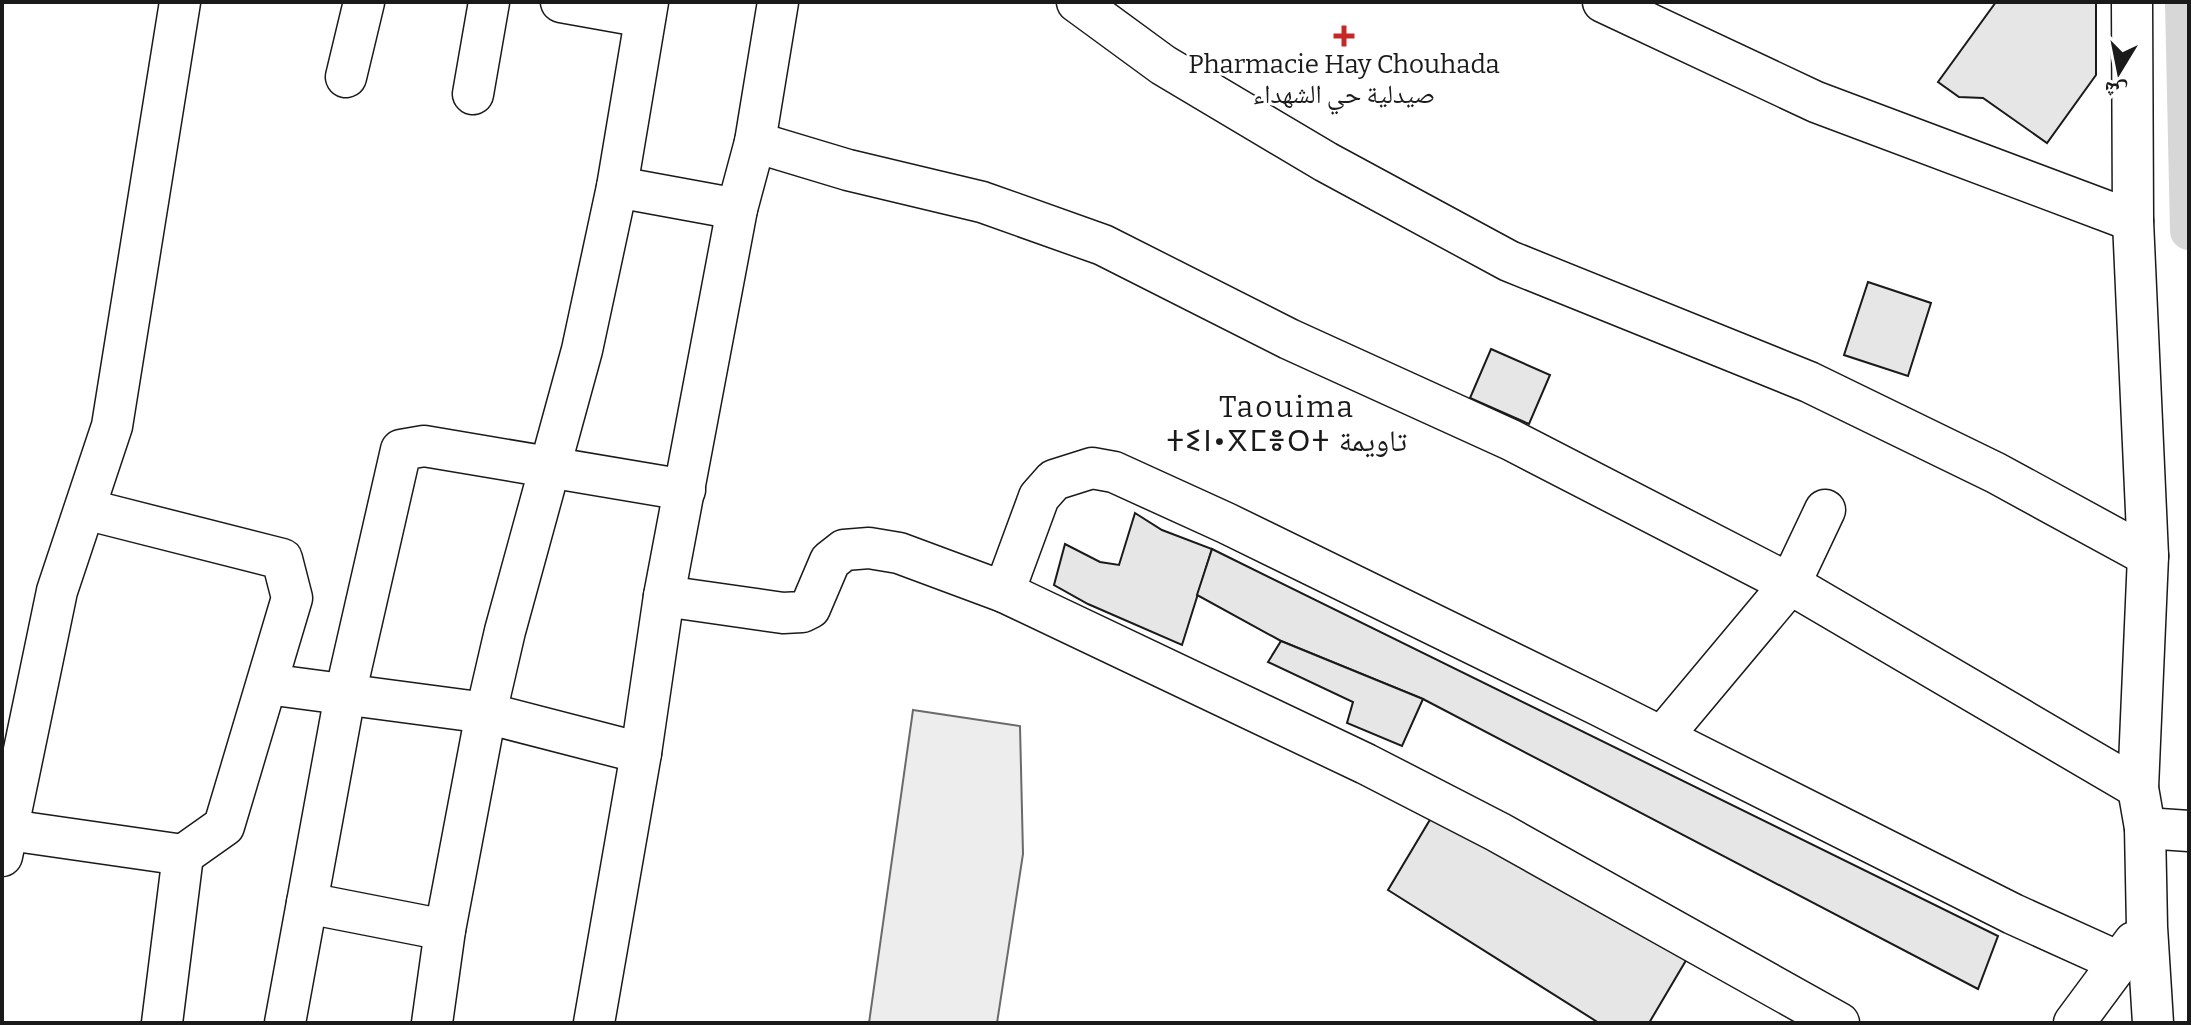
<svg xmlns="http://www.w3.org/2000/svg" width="2191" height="1025" viewBox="0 0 2191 1025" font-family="Bitter,'Noto Naskh Arabic','Noto Sans Tifinagh',serif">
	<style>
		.built { fill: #ededed; stroke: #6a6a6a; stroke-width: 2 }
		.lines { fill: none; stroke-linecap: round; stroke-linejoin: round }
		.canal { stroke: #d7d7d7; stroke-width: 38 }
		.building { fill: #e6e6e6; stroke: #1a1a1a; stroke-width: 2 }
		.minor-casing { stroke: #1a1a1a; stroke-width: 43 }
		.minor { stroke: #fff; stroke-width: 40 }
		.poi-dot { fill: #c62828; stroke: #fff; stroke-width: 3 }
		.labels { text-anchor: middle; stroke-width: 6; stroke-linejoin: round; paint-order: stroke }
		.poi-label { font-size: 26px; fill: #1a1a1a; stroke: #fff }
		.quarter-label { font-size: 30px; letter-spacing: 2px; fill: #1a1a1a; stroke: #fff }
	</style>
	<rect width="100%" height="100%" fill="#fff"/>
	<polygon class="built" points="913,710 1020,726 1023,854 997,1023 869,1023"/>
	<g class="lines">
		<polyline class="canal" points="2184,2 2189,231"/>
	</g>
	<g class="building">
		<polygon points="1996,2 2096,2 2096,75 2047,143 1983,98 1959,97 1938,82"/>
		<polygon points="1868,282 1931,303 1908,376 1844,355"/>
		<polygon points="1491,349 1550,375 1529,424 1470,398"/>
		<polygon points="1135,513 1162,530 1212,549 1182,645 1088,604 1054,585 1065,544 1100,562 1119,565"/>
		<polygon points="1212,549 1998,936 1978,989 1423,699 1281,641 1197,595"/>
		<polygon points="1281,641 1423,699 1402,746 1347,723 1353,702 1268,662"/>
		<polygon points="1440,803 1688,957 1649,1023 1599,1023 1388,890"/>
	</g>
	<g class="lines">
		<defs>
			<g id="minor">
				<polyline points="561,2 645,17"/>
				<polyline points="1077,2 1163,65 1326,162 1509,261 1809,382 1996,473 2148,556"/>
				<polyline points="1603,2 1816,102 2133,221"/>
				<polyline points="2132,2 2133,221 2148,556 2138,788 2145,828 2147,927 2153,1023"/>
				<polyline points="346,77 364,2"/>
				<polyline points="473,94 489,2"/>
				<polyline points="755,142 848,170 982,202 1103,245 1289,339 1511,440 1790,584 2138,788"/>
				<polyline points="617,187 737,209"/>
				<polyline points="1004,592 1039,497 1054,480 1092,468 1114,472 1226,523 1598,705 2013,914 2119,962"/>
				<polyline points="664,596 783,613 802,612 810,608 830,561 844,550 869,548 899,553 1004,592 1366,764 1498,832 1839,1023"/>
				<polyline points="267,684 486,713 641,753"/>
				<polyline points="1662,737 1790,584 1825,510"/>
				<polyline points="2145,828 2189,831"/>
				<polyline points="9,830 183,855 224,826 292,598 282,559 85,509"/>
				<polyline points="2,856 57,591 112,426 180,2"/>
				<polyline points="307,903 445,930"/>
				<polyline points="162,1023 183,855"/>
				<polyline points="285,1023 345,695 401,450 424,446 685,490"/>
				<polyline points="432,1023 445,930 486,713 505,631 582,350 617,187 648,2"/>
				<polyline points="594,1023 641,753 664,596 737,209 755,142 778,2"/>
				<polyline points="2074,1023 2134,942"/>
			</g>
		</defs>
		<use href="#minor" class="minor-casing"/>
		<use href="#minor" class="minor"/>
	</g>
	<path class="poi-dot" d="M1340 24h8v8h8v8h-8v8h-8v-8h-8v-8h8z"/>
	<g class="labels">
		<g class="poi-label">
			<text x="1344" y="73">Pharmacie Hay Chouhada<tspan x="1344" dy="30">صيدلية حي الشهداء</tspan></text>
		</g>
		<g class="quarter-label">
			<text x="1287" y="417">Taouima<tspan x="1287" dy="34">ⵜⵉⵏ•ⴳⵎⴻⵔⵜ تاويمة</tspan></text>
		</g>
	</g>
	<rect width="2191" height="1025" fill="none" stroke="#1a1a1a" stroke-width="8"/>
	<g transform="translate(2119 72) rotate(190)" stroke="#ffffff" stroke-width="6" paint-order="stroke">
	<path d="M0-6L14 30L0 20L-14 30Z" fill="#1a1a1a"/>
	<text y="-12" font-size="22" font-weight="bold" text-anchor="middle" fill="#1a1a1a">ش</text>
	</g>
</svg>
